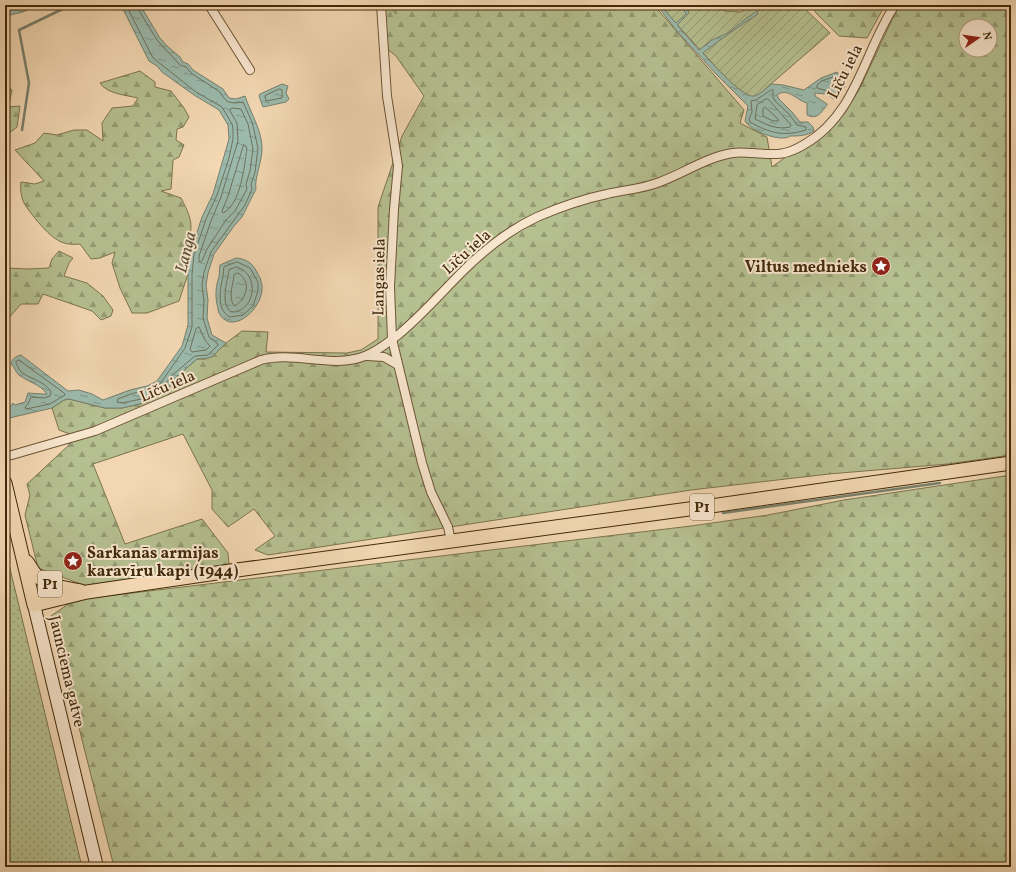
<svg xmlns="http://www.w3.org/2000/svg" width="1016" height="872" viewBox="0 0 1016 872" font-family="Vollkorn,serif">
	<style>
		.forest { fill: url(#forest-firs); stroke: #7c744e; fill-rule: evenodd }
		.park { fill: url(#park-dots); stroke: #7c744e }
		.garden { fill: url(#garden-furrows); stroke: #7c744e }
		.water { fill: url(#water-ripples); stroke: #77806c }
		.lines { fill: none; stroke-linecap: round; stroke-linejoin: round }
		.shore { stroke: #6e725c; stroke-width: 1 }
		.stream { stroke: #77806c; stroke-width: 2.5 }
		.street-casing { stroke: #6e5535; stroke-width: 10 }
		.secondary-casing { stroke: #422a0b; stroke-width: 14 }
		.primary-casing { stroke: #422a0b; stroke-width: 15 }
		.street { stroke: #f7e5cd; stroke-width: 8 }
		.secondary { stroke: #f7e5cd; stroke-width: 12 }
		.primary { stroke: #f2d7b2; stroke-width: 13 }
		.labels { text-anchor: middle; stroke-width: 4; stroke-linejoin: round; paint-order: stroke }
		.shield { fill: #f7e5cd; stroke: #786245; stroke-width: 1 }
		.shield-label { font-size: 15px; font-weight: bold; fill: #422a0b }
		.street-label { font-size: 16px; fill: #422a0b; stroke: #f7e5cd }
		.poi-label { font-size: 16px; font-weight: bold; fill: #422a0b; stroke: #f7e5cd; text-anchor: end }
		.water-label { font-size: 17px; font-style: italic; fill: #584e34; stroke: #f7e5cd }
	</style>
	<defs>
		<pattern id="forest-firs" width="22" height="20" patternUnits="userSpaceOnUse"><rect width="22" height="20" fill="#b5bf90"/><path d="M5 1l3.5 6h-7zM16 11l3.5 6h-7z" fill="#959b74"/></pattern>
		<pattern id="park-dots" width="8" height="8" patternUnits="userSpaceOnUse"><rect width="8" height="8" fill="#b5bf90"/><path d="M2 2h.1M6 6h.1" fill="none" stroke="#959b74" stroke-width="1.8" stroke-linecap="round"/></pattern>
		<pattern id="garden-furrows" width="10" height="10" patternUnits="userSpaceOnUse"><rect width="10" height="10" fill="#b5bf90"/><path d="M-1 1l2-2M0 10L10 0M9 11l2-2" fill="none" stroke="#959b74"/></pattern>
		<pattern id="water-ripples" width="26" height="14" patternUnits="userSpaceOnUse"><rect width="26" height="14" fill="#9bbaad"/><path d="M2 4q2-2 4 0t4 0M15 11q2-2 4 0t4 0" fill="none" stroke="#80978b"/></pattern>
	</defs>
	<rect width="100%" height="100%" fill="#f2d7b2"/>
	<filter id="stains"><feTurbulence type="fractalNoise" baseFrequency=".005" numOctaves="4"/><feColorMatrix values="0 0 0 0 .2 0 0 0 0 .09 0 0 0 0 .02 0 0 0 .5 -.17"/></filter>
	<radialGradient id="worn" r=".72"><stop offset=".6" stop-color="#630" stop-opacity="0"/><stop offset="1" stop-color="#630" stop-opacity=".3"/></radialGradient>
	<g class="forest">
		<path d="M377,5H389L396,14L395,5H654L744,110L740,123L767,137L772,167L844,114L859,90L899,5H1011V455L948,464L829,474L691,490L268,555L255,550L275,536L254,509L228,527L212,509V490L183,434L93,464L125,544L202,519L228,553L229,565L86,586L38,568L25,515L30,495L27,484L69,445L70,434L59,430L52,408L64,400L69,399L105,408H122L148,402L155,395L163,391L169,387L173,380L197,359H206L213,356L226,343L242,331L268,332L266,352L347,353L361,350L378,339V207L402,136L424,96L396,56L386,48ZM966,26H990V50H966Z"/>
		<polygon points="812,5 885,5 867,38 839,36 816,13"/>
		<path d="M140,71L155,82V87L171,91L184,108L189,117L183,127L177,129L176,140L184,145L179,157L173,160L171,189L161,191L181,198C193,221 193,225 187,250L190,254L188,274L179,301L147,313H132L120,288L112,263L115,252L100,258L91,259L80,244C71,245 63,244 56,239C47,234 29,212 24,203C21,197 20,188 21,182L35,184L44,181L15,150L35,143L44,133L57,135L74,130H87L103,141L102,123L112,108L133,106L138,98C126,95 107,94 100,83Z"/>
		<polygon points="5,86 12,90 8,107 20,106 17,127 8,134 5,125"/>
		<polygon points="59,251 73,258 69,263 64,276 87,283 103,296 113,310 111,316 101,320 92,311 43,294 38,304 21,304 5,322 5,269 7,268 27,269 49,268 52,259"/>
		<polygon points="1011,475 1011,867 114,867 51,616 74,600 691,526 768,515 844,500"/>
	</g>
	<polygon class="park" points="5,548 82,867 5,867"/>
	<polygon class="garden" points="659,5 716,5 725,11 741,12 753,5 801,5 830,33 749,103"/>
	<g class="water">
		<polygon points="5,5 37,5 23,12 5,16"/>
		<path d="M121,5H140L160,38L167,46L180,57L183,62L188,64L193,70L223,89L229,98L236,99L245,96C250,112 263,132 262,150C262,161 254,180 256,189L242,217L234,226L214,254L208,273L206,285L208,300L207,318L212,335L226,343L213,356L209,358L197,359L173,380L169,386L163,391L155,395L148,402L122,408H105L69,399L64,400L52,408L5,419V408L10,407L13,403L15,405L25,402L28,393L43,394H47C40,384 28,382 19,375C15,372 15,367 11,364C12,359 16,356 21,355L68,391L79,390L92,394L103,400L130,390L147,386L157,381L182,346L188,325V274L190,254L202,217L213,194L229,139L228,125L219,110L194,95L162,72L157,66L149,61Z"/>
		<path d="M657,5H660L676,23L686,14L682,5H685L689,13L678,24V26L699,50L712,40L728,33L748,17L757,11L758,14C739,26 721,39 703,53C711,62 744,99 754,96C760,95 767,87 772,84L783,85L804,90L821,78L837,72L844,83L845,86L836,100L826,94L815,93V96L827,104V105C821,113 817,120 807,115V103C796,100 788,87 777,95L779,99L792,112L800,122H808L813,127L814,131C807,136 798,136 790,136C788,137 786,138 784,138C773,139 750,130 745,121L748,106L715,73L676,30Z"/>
		<polygon points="282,84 288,86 286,93 289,99 286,102 263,107 259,96 260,94"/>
		<path d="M236,258C247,259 252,263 257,272C258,275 261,278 261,281C269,303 233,339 219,313C218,311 218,307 217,304C215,295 216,285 219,277C220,273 219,269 220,265Z"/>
	</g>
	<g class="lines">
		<g class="shore">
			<polyline points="126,5 153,58 196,92 222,107 232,124 233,128 233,139 229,158 217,195 206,219 194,255 192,274 192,327 185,348 160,384 157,385 157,388 159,389 166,384 170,377 195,356 208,355 218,345 217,343 209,337 203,318 204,301 202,285 204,272 211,252 245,205 252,189 251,184 255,172 258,148 252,122 243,102 236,103 228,102 223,97 220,92 191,73 186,67 180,65 157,40 138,9 137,5"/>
			<polygon points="834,77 840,85 835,93 817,88 817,85 822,81"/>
			<polygon points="280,89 282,90 282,98 266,101 265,96"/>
			<path d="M773,90V97L776,102L789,114L797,125L806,127V130C783,137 770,133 750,122L749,119L752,112L751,101L756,100L771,90Z"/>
			<path d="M766,99H768L791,125L790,127C777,130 767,125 755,119L757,105Z"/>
			<polygon points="765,107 778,119 778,121 773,121 763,116 763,109"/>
			<polygon points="232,108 241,109 248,124 253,149 250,171 246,184 247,189 235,211 226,220 207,249 202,261 200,262 199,261 199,256 211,221 221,197 238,141 237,123 230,111"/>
			<path d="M244,145L246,146L247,149C244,167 241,204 223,213L222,211L227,199Z"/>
			<path d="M237,262L250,268L258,282V291L253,306L243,315L230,317C216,310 220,289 223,276C224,273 223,270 224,267Z"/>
			<path d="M237,267C261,274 255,313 231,312C220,303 227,283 229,270Z"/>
			<path d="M238,273C252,281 247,300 234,306C228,297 233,285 234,275Z"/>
			<polygon points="199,327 205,340 210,346 206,350 192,352 190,349 196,329"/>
			<path d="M19,360L64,393L65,395L50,404L26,409L25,407L28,404L31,397L44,398L50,396L51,392C45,381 30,379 21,372C19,370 18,366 16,363Z"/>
			<polygon points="150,389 152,392 146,398 122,403 117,402 118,399 131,394"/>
		</g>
		<g class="stream">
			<polyline points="22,130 29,83 19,30 71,5"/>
			<polyline points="723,513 940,483"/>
		</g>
		<defs>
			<g id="street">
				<polyline points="209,5 250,70"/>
				<polyline points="381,5 387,96 398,166 394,209 390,287 392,339 422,463 431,492 448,527 451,541"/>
				<polyline points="367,356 384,357 398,365"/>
				<path d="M5,457L95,431L261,360C295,351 332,369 365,356C378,351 387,343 398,335C421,316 441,293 462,272C484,250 509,230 537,217C560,207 583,199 607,194C624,190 641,189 657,183C683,174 706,157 733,153C739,152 747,153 753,153C775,155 786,156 805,144C857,114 864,51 895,5"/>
			</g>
			<polyline id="secondary" points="34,605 97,867"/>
			<g id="primary">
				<polyline points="5,483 34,605 87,592 237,570 711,506 1011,463"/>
				<path d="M27,562C30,566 33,572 36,575C48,587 66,588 81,591"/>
			</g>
		</defs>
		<use href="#street" class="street-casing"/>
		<use href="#secondary" class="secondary-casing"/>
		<use href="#primary" class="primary-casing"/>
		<use href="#street" class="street"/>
		<use href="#secondary" class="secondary"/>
		<use href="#primary" class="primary"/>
	</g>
	<defs>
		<symbol id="sight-disc" viewBox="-11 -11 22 22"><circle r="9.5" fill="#8f2418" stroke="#f7e5cd"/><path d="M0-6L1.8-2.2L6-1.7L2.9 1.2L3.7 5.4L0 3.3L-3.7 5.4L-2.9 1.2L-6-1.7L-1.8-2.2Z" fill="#fff"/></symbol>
	</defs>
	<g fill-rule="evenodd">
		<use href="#sight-disc" x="870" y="255" width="22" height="22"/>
		<use href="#sight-disc" x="62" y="550" width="22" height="22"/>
	</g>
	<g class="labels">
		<g class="shield">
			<rect x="690" y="494" width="24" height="26" rx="3"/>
			<rect x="38" y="571" width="24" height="26" rx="3"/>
		</g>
		<g class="shield-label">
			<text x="702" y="512">P1</text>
			<text x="50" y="589">P1</text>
		</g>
		<g class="street-label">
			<text transform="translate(844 71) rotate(-63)" y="6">Līču iela</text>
			<text transform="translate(466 251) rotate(-42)" y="6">Līču iela</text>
			<text transform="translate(378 277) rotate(-89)" y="6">Langas iela</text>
			<text transform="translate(167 385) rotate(-23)" y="6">Līču iela</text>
			<text transform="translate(68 671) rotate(77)" y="6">Jaunciema gatve</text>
		</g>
		<g class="poi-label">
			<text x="867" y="272">Viltus mednieks</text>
			<text x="87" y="558" text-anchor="start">Sarkanās armijas<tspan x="87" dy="18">karavīru kapi (1944)</tspan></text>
		</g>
		<g class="water-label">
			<text transform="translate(185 252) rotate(-76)" y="6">Langa</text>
		</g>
	</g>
	<rect width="1016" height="872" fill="none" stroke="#f2d7b2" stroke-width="20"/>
	<rect x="6" y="6" width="1004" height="860" fill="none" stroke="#422a0b" stroke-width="2"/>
	<rect x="10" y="10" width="996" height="852" fill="none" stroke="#422a0b"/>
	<g transform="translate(978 38) rotate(77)"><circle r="19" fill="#f7e5cd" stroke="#af9a7f"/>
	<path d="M0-3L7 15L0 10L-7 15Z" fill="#8f2418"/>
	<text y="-6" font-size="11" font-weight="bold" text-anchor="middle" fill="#422a0b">N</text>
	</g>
	<rect width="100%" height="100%" filter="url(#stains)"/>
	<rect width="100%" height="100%" fill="url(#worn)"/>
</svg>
